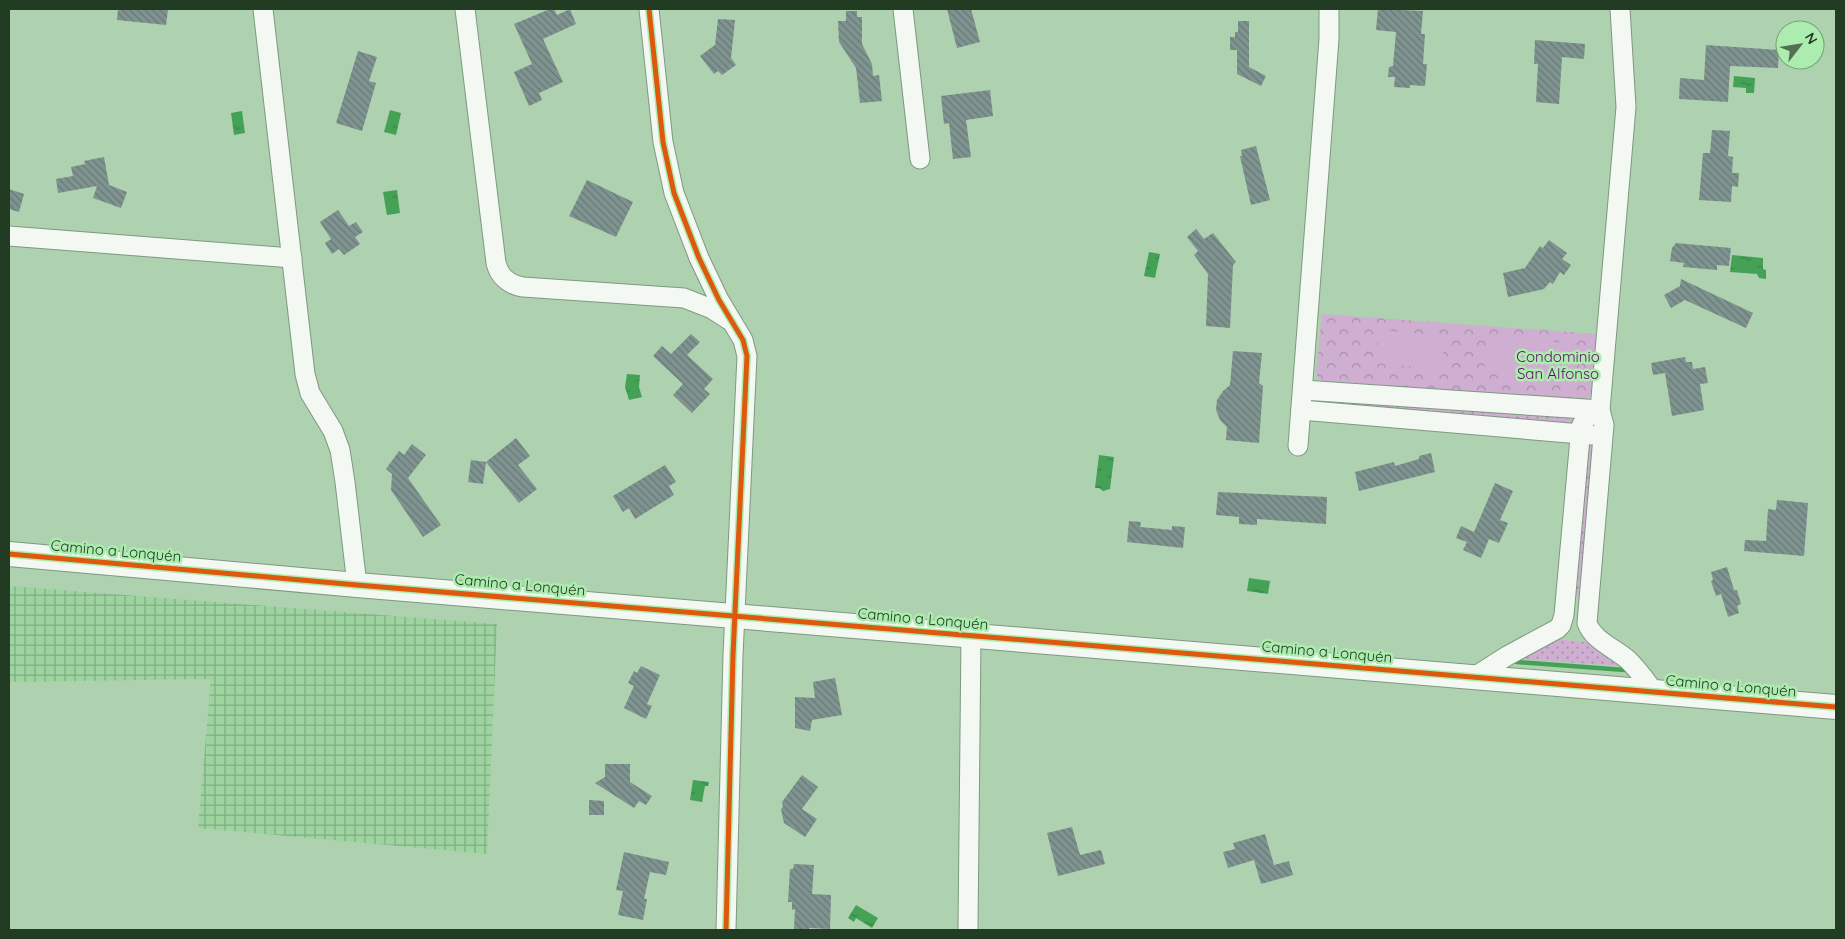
<svg xmlns="http://www.w3.org/2000/svg" width="1845" height="939" viewBox="0 0 1845 939" font-family="Quicksand,sans-serif">
	<style>
		.industrial { fill: url(#industrial-grid) }
		.grass { fill: url(#grass-dots) }
		.park { fill: url(#park-crowns) }
		.garden { fill: #ceaed1 }
		.water { fill: url(#water-ripples) }
		.lines { fill: none; stroke-linecap: round; stroke-linejoin: round }
		.stream { stroke: #44a155; stroke-width: 4.5 }
		.building { fill: url(#building-back-hatch) }
		.minor-casing { stroke: #7e9980; stroke-width: 21 }
		.major-casing { stroke: #7e9980; stroke-width: 26 }
		.minor { stroke: #f3f8f3; stroke-width: 19 }
		.major { stroke: #f3f8f3; stroke-width: 24 }
		.cycleway-casing { stroke: #acecae; stroke-width: 8 }
		.cycleway { stroke: #de580d; stroke-width: 5 }
		.labels { text-anchor: middle; stroke-width: 5; stroke-linejoin: round; paint-order: stroke }
		.park-label { font-size: 15px; fill: #630b68; stroke: #acecae }
		.street-label { font-size: 15px; fill: #223b23; stroke: #acecae }
	</style>
	<defs>
		<pattern id="industrial-grid" width="8" height="8" patternUnits="userSpaceOnUse" patternTransform="scale(1.25)"><rect width="8" height="8" fill="#9ed4a0"/><path d="M0 4h8M4 0v8" fill="none" stroke="#80ad82"/></pattern>
		<pattern id="grass-dots" width="8" height="8" patternUnits="userSpaceOnUse" patternTransform="scale(1.25)"><rect width="8" height="8" fill="#ceaed1"/><path d="M2 2h.1M6 6h.1" fill="none" stroke="#a78fa9" stroke-width="1.8" stroke-linecap="round"/></pattern>
		<pattern id="park-crowns" width="20" height="18" patternUnits="userSpaceOnUse" patternTransform="scale(1.25)"><rect width="20" height="18" fill="#ceaed1"/><path d="M2 6a3 3 0 1 1 6 0M12 15a3 3 0 1 1 6 0" fill="none" stroke="#a78fa9"/></pattern>
		<pattern id="water-ripples" width="26" height="14" patternUnits="userSpaceOnUse" patternTransform="scale(1.25)"><rect width="26" height="14" fill="#44a155"/><path d="M2 4q2-2 4 0t4 0M15 11q2-2 4 0t4 0" fill="none" stroke="#388446"/></pattern>
		<pattern id="building-back-hatch" width="6" height="6" patternUnits="userSpaceOnUse" patternTransform="scale(1.25)"><rect width="6" height="6" fill="#7f9390"/><path d="M-1 5l2 2M0 0l6 6M5-1l2 2" fill="none" stroke="#687975"/></pattern>
	</defs>
	<rect width="100%" height="100%" fill="#aed1af"/>
	<polygon class="industrial" points="9,586 497,624 487,854 198,828 211,679 9,682"/>
	<g class="grass">
		<polygon points="1319,400 1571,415 1573,420 1571,425 1320,403"/>
		<polygon points="1587,444 1595,444 1584,596 1571,595"/>
		<polygon points="1558,639 1593,643 1622,666 1520,659"/>
	</g>
	<polygon class="park" points="1322,314 1596,334 1594,392 1586,400 1324,382 1319,380 1316,373"/>
	<g class="garden">
		<polygon points="1379,330 1445,336 1442,369 1376,363"/>
		<polygon points="1487,337 1566,343 1563,379 1484,372"/>
	</g>
	<g class="water">
		<polygon points="1734,76 1755,78 1754,93 1746,93 1746,88 1733,87"/>
		<polygon points="390,110 401,113 396,135 384,132"/>
		<polygon points="242,111 245,133 234,135 231,113"/>
		<polygon points="397,190 400,213 387,215 383,192"/>
		<polygon points="1149,252 1160,254 1155,278 1144,276"/>
		<polygon points="1732,255 1763,258 1763,269 1766,270 1766,279 1759,278 1757,274 1730,272"/>
		<polygon points="627,374 640,375 639,387 642,397 629,400 625,387"/>
		<polygon points="1099,455 1114,457 1110,489 1103,491 1099,488 1095,488"/>
		<polygon points="1249,578 1270,581 1268,594 1247,591"/>
		<polygon points="693,780 709,782 708,786 705,786 702,802 690,800"/>
		<polygon points="856,905 878,918 872,928 856,918 854,922 848,918"/>
	</g>
	<g class="lines">
		<polyline class="stream" points="1517,662 1625,670"/>
	</g>
	<g class="building">
		<polygon points="118,9 168,9 166,25 117,20"/>
		<polygon points="550,9 554,9 557,15 570,9 576,24 543,39 563,82 539,93 542,100 529,106 514,72 532,64 514,24"/>
		<polygon points="947,9 971,9 980,42 957,48"/>
		<polygon points="1378,9 1423,11 1421,34 1425,34 1423,64 1427,64 1425,86 1410,85 1410,88 1394,87 1395,77 1388,77 1389,67 1393,66 1396,32 1376,30"/>
		<polygon points="846,11 857,11 857,17 862,17 862,44 872,64 873,76 879,75 882,101 860,103 856,68 839,42 838,21 846,21"/>
		<polygon points="718,19 735,20 731,58 736,65 722,75 718,71 714,74 700,56 715,45"/>
		<polygon points="1238,21 1249,21 1249,67 1266,76 1261,86 1237,74 1237,50 1230,50 1230,37 1235,37 1235,32 1238,32"/>
		<polygon points="1535,40 1585,44 1584,59 1562,57 1559,104 1536,102 1538,64 1534,64"/>
		<polygon points="1706,45 1779,50 1778,68 1730,66 1728,102 1679,99 1680,78 1704,80"/>
		<polygon points="358,51 377,57 369,81 376,83 362,131 336,123"/>
		<polygon points="990,90 993,116 966,120 971,157 953,159 949,123 944,124 941,96"/>
		<polygon points="1712,130 1730,131 1728,156 1733,157 1732,173 1739,173 1738,187 1732,186 1731,202 1699,200 1703,153 1710,153"/>
		<polygon points="1256,146 1270,200 1251,205 1240,156 1242,156 1241,150"/>
		<polygon points="104,157 109,185 127,192 121,208 93,198 97,186 58,193 56,179 73,176 71,167 85,164 84,161"/>
		<polygon points="587,180 633,202 616,237 569,216"/>
		<polygon points="9,189 24,194 19,212 9,209"/>
		<polygon points="338,210 349,226 356,222 363,232 355,237 360,244 344,255 339,249 332,254 325,243 331,239 320,222"/>
		<polygon points="1196,229 1204,239 1213,233 1236,262 1233,265 1230,328 1206,326 1208,274 1194,255 1198,251 1187,237"/>
		<polygon points="1549,240 1567,253 1562,259 1571,265 1564,275 1560,272 1553,284 1550,282 1544,289 1508,297 1503,273 1525,268 1540,246 1543,248"/>
		<polygon points="1676,243 1731,248 1729,266 1717,265 1717,270 1683,267 1684,263 1670,261 1672,248"/>
		<polygon points="1681,279 1753,313 1746,328 1685,300 1671,308 1664,295 1680,286"/>
		<polygon points="691,334 700,342 687,355 713,379 704,389 710,394 692,413 673,395 683,384 653,356 662,346 671,354"/>
		<polygon points="1233,351 1262,353 1259,383 1263,386 1259,443 1226,440 1227,427 1220,420 1216,410 1217,400 1223,391 1230,385"/>
		<polygon points="1685,357 1686,362 1692,362 1693,369 1705,367 1708,383 1700,384 1704,410 1672,416 1665,373 1653,375 1651,363"/>
		<polygon points="516,438 530,456 518,465 537,489 519,503 486,462"/>
		<polygon points="412,444 426,455 408,478 441,525 423,537 391,490 392,474 386,469 399,451 404,455"/>
		<polygon points="1431,453 1435,472 1359,491 1355,472 1394,462 1395,466 1419,459 1419,456"/>
		<polygon points="471,460 486,462 483,484 468,482"/>
		<polygon points="665,465 676,482 669,486 674,495 635,519 629,508 623,512 613,496"/>
		<polygon points="1495,483 1513,491 1500,520 1508,523 1499,543 1489,539 1481,558 1463,550 1467,542 1456,538 1461,526 1474,532"/>
		<polygon points="1218,492 1327,497 1326,524 1257,519 1257,525 1239,524 1239,517 1216,515"/>
		<polygon points="1777,500 1808,503 1804,556 1744,551 1745,540 1766,541 1768,509 1776,510"/>
		<polygon points="1129,521 1141,522 1140,527 1172,530 1172,526 1185,527 1183,548 1127,542"/>
		<polygon points="1727,567 1734,590 1737,590 1741,604 1737,606 1739,613 1728,617 1721,594 1716,596 1711,581 1713,580 1711,572"/>
		<polygon points="641,666 660,675 647,704 652,706 646,719 624,708 634,686 628,683 634,671 637,673"/>
		<polygon points="835,678 842,715 812,720 810,731 795,728 795,697 815,698 813,682"/>
		<polygon points="605,764 630,764 630,782 652,796 646,805 639,801 634,808 595,783 605,777"/>
		<polygon points="802,775 818,787 802,809 817,819 805,837 784,823 781,809 783,807 782,802"/>
		<polygon points="589,800 604,801 604,815 589,815"/>
		<polygon points="1072,827 1080,855 1101,850 1105,864 1058,876 1047,833"/>
		<polygon points="1265,834 1274,865 1289,861 1293,875 1261,884 1254,860 1228,868 1223,852 1235,849 1233,843"/>
		<polygon points="624,852 669,862 666,875 650,872 644,899 647,899 643,920 618,915 623,891 616,890"/>
		<polygon points="794,864 814,865 812,894 831,895 830,929 809,928 809,930 794,930 795,909 792,910 792,902 788,902 790,869 793,869"/>
	</g>
	<g class="lines">
		<defs>
			<g id="minor">
				<polyline points="263,9 305,374 310,393 333,431 340,450 345,482 357,585"/>
				<path d="M465,9L496,263C499,276 509,285 523,287L684,298L712,309L729,320"/>
				<polyline points="649,9 663,142 674,193 699,258 719,300 743,340 747,356 733,655 726,930"/>
				<polyline points="903,9 920,159"/>
				<path d="M1620,9L1626,107L1600,410L1604,425L1587,623C1593,640 1614,648 1627,659C1638,669 1646,681 1654,692"/>
				<polyline points="9,236 292,258"/>
				<polyline points="1303,390 1600,410"/>
				<polyline points="1301,410 1592,435"/>
				<polyline points="1298,446 1329,39 1329,9"/>
				<path d="M1474,677L1507,656L1557,629L1561,625L1564,615L1581,427C1585,417 1591,413 1600,410"/>
				<polyline points="968,930 971,635"/>
			</g>
			<polyline id="major" points="9,554 357,585 1836,707"/>
		</defs>
		<use href="#minor" class="minor-casing"/>
		<use href="#major" class="major-casing"/>
		<use href="#minor" class="minor"/>
		<use href="#major" class="major"/>
		<defs>
			<g id="cycleway">
				<polyline points="649,9 663,142 674,193 699,258 719,300 743,340 747,356 733,655 726,930"/>
				<polyline points="9,554 357,585 1836,707"/>
			</g>
		</defs>
		<use href="#cycleway" class="cycleway-casing"/>
		<use href="#cycleway" class="cycleway"/>
	</g>
	<g class="labels">
		<g class="park-label">
			<text x="1558" y="362">Condominio<tspan x="1558" dy="17">San Alfonso</tspan></text>
		</g>
		<g class="street-label">
			<text transform="translate(116 551) rotate(5)" y="5">Camino a Lonquén</text>
			<text transform="translate(520 585) rotate(5)" y="5">Camino a Lonquén</text>
			<text transform="translate(923 619) rotate(5)" y="5">Camino a Lonquén</text>
			<text transform="translate(1327 652) rotate(5)" y="5">Camino a Lonquén</text>
			<text transform="translate(1731 686) rotate(5)" y="5">Camino a Lonquén</text>
		</g>
	</g>
	<rect width="1845" height="939" fill="none" stroke="#223b23" stroke-width="20"/>
	<g transform="translate(1800 45) rotate(59)"><circle r="24" fill="#acecae" stroke="#75a576"/>
	<path d="M0-4L9 19L0 12L-9 19Z" fill="#537054"/>
	<text y="-8" font-size="14" font-weight="bold" text-anchor="middle" fill="#223b23">N</text>
	</g>
</svg>
